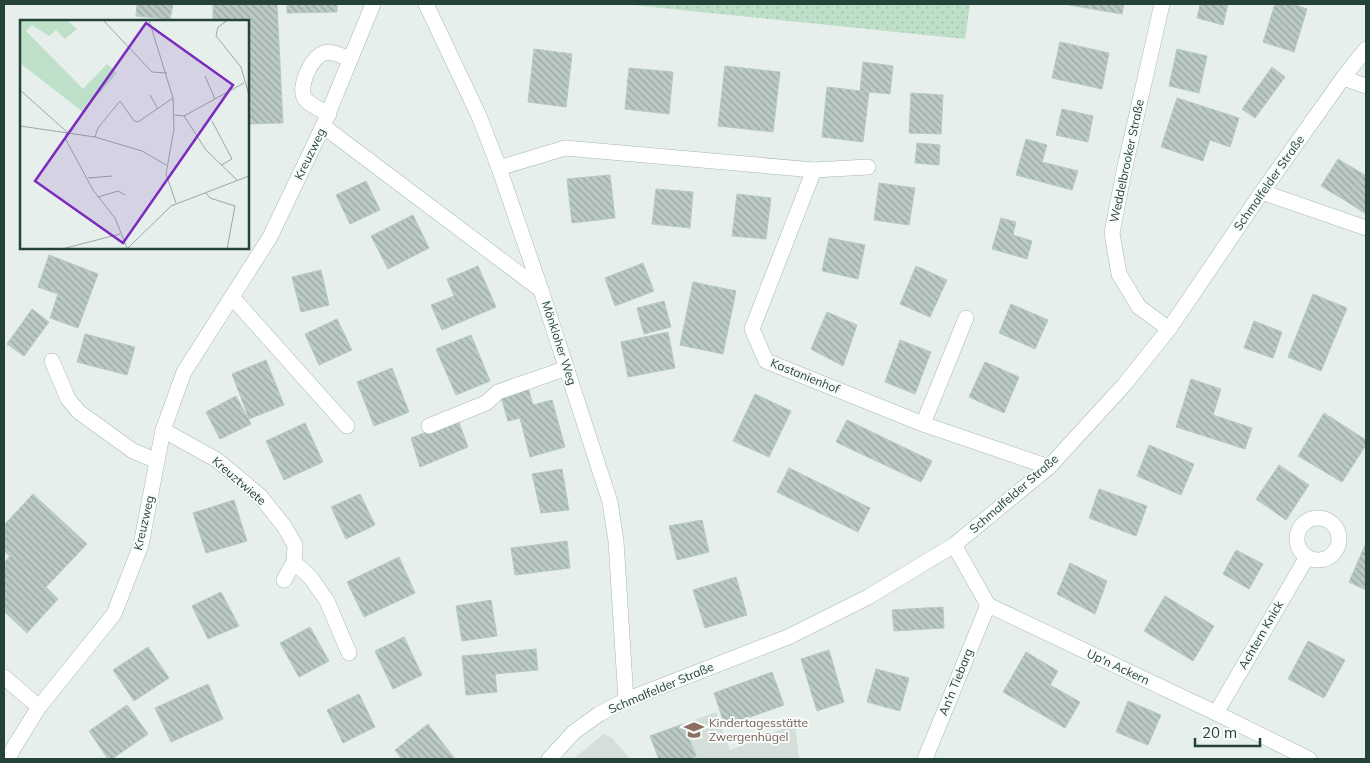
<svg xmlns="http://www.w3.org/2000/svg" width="1370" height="763" viewBox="0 0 1370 763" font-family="Mulish,sans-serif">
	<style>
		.built { fill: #d4dfda }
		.grass { fill: url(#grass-dots) }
		.building { fill: url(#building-back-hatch); stroke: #b8c9c2 }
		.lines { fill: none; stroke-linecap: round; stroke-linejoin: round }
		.minor-casing { stroke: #a8b8b2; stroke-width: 16 }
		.minor { stroke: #fff; stroke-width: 15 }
		.labels { text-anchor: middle; stroke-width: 4; stroke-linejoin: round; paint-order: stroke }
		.street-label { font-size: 12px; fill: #24423a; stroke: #f7fbf9 }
		.education-label { font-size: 12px; fill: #785e54; stroke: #f7fbf9; text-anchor: start }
		.inset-road { fill: none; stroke: #98aaa4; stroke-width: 1 }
		.view { fill: #7b2cbf; fill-opacity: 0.15; stroke: #7b2cbf; stroke-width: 2.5 }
		.inset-edge { fill: none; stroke: #24423a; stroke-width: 2.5 }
	</style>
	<defs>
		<pattern id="grass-dots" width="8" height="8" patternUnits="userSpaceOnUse" patternTransform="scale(1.25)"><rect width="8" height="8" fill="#bfe0c8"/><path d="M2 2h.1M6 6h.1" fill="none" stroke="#a4c1ad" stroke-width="1.8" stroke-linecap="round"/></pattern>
		<pattern id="building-back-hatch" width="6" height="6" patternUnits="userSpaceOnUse" patternTransform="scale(1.25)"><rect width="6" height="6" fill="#bbcac4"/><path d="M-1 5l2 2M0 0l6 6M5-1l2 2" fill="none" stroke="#98a6a0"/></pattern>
	</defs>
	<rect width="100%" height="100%" fill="#e6efeb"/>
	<g class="built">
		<polygon points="716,712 730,750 795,724 799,759 659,759 650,736"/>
		<polygon points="604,734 612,738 630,759 573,759"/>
	</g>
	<polygon class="grass" points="623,4 970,4 965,39"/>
	<g class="building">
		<polygon points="137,4 173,4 170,19 136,16"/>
		<polygon points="213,4 277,4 283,123 248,124 248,21 213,21"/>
		<polygon points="287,4 337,4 337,12 287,13"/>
		<polygon points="1069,4 1124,4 1122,14 1069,5"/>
		<polygon points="1200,4 1228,4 1223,25 1197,18"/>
		<polygon points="1275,4 1292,4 1307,9 1294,52 1263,42"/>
		<polygon points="1060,42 1109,53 1102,89 1052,78"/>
		<polygon points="534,49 572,54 566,107 528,102"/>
		<polygon points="1177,49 1207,56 1199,93 1169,86"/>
		<polygon points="863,62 893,66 890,94 860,91"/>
		<polygon points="725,66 780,72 773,132 718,126"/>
		<polygon points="1272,67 1285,77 1255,118 1242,109"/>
		<polygon points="629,68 673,72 669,114 625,109"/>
		<polygon points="827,87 869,92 863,142 822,137"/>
		<polygon points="911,93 943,95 941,134 909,133"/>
		<polygon points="1177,98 1239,118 1230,147 1210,140 1203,161 1161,147"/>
		<polygon points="1062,109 1093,116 1088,142 1056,135"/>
		<polygon points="1026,139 1047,145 1042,162 1078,171 1072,190 1016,175"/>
		<polygon points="917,143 940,145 939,165 915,163"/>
		<polygon points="1338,159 1363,174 1346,201 1321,186"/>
		<polygon points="1363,174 1366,176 1366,214 1346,201"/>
		<polygon points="610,175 615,218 572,223 567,179"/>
		<polygon points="366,181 380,210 350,224 336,195"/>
		<polygon points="879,183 915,188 909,225 874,220"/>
		<polygon points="656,189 693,192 690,228 652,224"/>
		<polygon points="737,194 771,198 766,239 732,236"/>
		<polygon points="413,215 429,248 388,269 371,236"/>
		<polygon points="1001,218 1016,222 1013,235 1032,241 1027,259 992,249"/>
		<polygon points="829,238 865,245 858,279 822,271"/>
		<polygon points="49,255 98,274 78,328 50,318 58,294 38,287"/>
		<polygon points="643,263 654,291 615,306 605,278"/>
		<polygon points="478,266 496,307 442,330 431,305 454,296 447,279"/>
		<polygon points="916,266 947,280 930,317 900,304"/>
		<polygon points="321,270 329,305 301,312 292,277"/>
		<polygon points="693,282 736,291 723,354 680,345"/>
		<polygon points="1313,294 1347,308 1321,371 1288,357"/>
		<polygon points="664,301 671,327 644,334 637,308"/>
		<polygon points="1011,304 1048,320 1035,349 999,333"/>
		<polygon points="32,309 49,322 24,356 7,344"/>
		<polygon points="827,312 857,325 843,366 811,349"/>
		<polygon points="337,319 352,350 319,365 305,334"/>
		<polygon points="1254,321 1282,332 1273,358 1244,348"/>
		<polygon points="668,332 675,368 628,377 621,342"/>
		<polygon points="85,334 135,347 127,375 77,362"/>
		<polygon points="471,335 490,381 456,395 436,349"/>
		<polygon points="900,340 931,352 915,394 885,382"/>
		<polygon points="266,360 284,405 249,419 232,374"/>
		<polygon points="985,362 1019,377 1004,413 969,397"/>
		<polygon points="392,368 409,412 374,426 357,382"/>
		<polygon points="1191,379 1221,389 1213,415 1252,428 1245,449 1176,427"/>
		<polygon points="528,387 533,405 552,400 565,447 530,457 520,418 508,421 500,394"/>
		<polygon points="755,394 791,411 769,457 733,441"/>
		<polygon points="236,396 251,424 220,439 206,412"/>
		<polygon points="1324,413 1366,440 1366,445 1342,482 1298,456"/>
		<polygon points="458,420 468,447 420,467 411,438"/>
		<polygon points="847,420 932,461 921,482 836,442"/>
		<polygon points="305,423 323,462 284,480 266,441"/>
		<polygon points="1149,445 1194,464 1181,495 1137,476"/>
		<polygon points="1279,465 1309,485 1286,520 1256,499"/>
		<polygon points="789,468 870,508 858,532 777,492"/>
		<polygon points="562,469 569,510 541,513 532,474"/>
		<polygon points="1099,489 1147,506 1136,536 1089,518"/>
		<polygon points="33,494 87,544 46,587 58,599 27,633 4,611 4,563 10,556 4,551 4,525"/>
		<polygon points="360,494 375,525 346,539 331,507"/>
		<polygon points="234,500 247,541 206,553 193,513"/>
		<polygon points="702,520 709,552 677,560 669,526"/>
		<polygon points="567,541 570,568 515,575 511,548"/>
		<polygon points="1366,543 1366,590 1349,582"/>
		<polygon points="1236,550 1263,564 1249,589 1223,574"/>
		<polygon points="399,557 415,593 364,617 347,582"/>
		<polygon points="1070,563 1107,581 1095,614 1057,594"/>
		<polygon points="736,577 747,615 705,628 693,590"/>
		<polygon points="221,592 239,626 208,639 192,606"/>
		<polygon points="1165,596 1214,626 1193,661 1144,631"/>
		<polygon points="491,600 497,636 462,641 456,606"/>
		<polygon points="943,607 944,628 894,631 892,610"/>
		<polygon points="310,627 329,661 299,677 280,643"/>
		<polygon points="404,637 422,675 393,689 375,651"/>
		<polygon points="1308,641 1345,660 1324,698 1288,679"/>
		<polygon points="148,647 169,678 134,701 113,670"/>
		<polygon points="536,649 538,670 495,674 497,692 466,695 462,656"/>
		<polygon points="829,650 844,702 817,711 801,659"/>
		<polygon points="1026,652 1058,671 1050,685 1080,702 1065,728 1003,692"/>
		<polygon points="876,669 909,678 900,711 867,702"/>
		<polygon points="772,672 784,705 725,726 714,693"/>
		<polygon points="208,684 223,719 171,742 155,708"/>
		<polygon points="359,694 375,727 343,743 327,710"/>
		<polygon points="1128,701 1161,715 1148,745 1116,732"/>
		<polygon points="127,705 148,734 112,759 108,759 89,731"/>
		<polygon points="428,724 455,759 402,759 395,750"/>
		<polygon points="683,724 696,756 688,759 659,759 650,736"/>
	</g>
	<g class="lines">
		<defs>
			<g id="minor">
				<polyline points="426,4 479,116 499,168 541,290 610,502 616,541 626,700"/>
				<polyline points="1162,4 1124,171 1112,233 1119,274 1139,307 1169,329"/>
				<polyline points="1343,78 1366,86"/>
				<path d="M329,114C321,110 311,106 305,99C297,88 311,57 324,53C332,50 343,57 350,59"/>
				<polyline points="323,126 541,290"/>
				<polyline points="499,168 565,148 814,170 752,329 766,361 923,424 1049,467"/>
				<polyline points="814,170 868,167"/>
				<polyline points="1262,192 1366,228"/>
				<polyline points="232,297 347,426"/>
				<polyline points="52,361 68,399 79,412 133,451 157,461"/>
				<polyline points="923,424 966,318"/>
				<polyline points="429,426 486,403 498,392 567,368"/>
				<polyline points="163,430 217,460 260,496 284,526 295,545 294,562 284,580"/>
				<circle cx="1318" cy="539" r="21"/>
				<polyline points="954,545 988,605 1216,713 1309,759"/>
				<polyline points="294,562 311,578 327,601 349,653"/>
				<polyline points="4,677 39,707"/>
				<polyline points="1216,713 1307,557"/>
				<polyline points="8,759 14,747 39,707 114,614 141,545 163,430 184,372 270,237 323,126 373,4"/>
				<polyline points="549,759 574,732 599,714 626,700 788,637 868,597 954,545 1049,467 1124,385 1169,329 1262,192 1343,78 1366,49"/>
				<polyline points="925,759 988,605"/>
			</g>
		</defs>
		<use href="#minor" class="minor-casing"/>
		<use href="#minor" class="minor"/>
	</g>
	<defs>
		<symbol id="school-bare" viewBox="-9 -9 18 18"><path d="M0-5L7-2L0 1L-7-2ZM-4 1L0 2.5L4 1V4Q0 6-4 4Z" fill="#8d6e63" stroke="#f7fbf9" stroke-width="2.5" paint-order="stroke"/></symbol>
	</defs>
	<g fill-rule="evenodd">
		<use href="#school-bare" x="680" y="716" width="28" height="28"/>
	</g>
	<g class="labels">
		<g class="street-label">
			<text transform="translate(310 154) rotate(-64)" y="4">Kreuzweg</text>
			<text transform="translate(1127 161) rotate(-78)" y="4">Weddelbrooker Straße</text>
			<text transform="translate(1269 183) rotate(-55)" y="4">Schmalfelder Straße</text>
			<text transform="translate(559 343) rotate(72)" y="4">Mönkloher Weg</text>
			<text transform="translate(805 376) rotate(22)" y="4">Kastanienhof</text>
			<text transform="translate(239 481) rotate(41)" y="4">Kreuztwiete</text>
			<text transform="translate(1014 494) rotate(-41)" y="4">Schmalfelder Straße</text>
			<text transform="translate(144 523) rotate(-77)" y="4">Kreuzweg</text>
			<text transform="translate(1261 635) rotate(-60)" y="4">Achtern Knick</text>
			<text transform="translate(1118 667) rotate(25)" y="4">Up'n Ackern</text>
			<text transform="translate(956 682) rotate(-68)" y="4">An'n Tiebarg</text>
			<text transform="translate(661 688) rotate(-23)" y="4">Schmalfelder Straße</text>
		</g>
		<g class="education-label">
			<text x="709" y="727">Kindertagesstätte<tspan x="709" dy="14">Zwergenhügel</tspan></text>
		</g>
	</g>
	<g transform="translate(20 20)">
		<rect width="229" height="229" fill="#e6efeb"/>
		<path d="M0,0H47L57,9L45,19L36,10L29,16L12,5L6,11L63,69L87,44L97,53L63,92L0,43Z" fill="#bfe0c8"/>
		<path class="inset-road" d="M83,0L132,52L147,53M129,0L153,78L154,109L146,154L156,183M208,0L198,7L196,16L221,47L229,75M185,56L195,79M0,70L47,112L45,118L73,170L95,198L107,228M130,75L138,89M155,95L164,96L224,63M164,96L186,130L218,161M192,101L212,139L201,145M0,106L75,117L122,131L146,145M75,117L78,108L100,81L114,101L118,102L153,78M68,158L92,156M186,173L190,178L215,186L207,229M78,177L98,171L105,175M42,229L100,214M107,229L151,186L229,156"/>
		<path class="view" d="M126,3L213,65L103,223L15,161Z"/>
		<rect width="229" height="229" class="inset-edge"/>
	</g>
	<rect width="1370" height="763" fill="none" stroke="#24423a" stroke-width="10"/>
	<path d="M1195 738v8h65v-8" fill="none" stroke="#24423a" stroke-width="2.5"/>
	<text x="1202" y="738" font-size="15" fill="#24423a" stroke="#f7fbf9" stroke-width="4" paint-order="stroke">20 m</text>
</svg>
